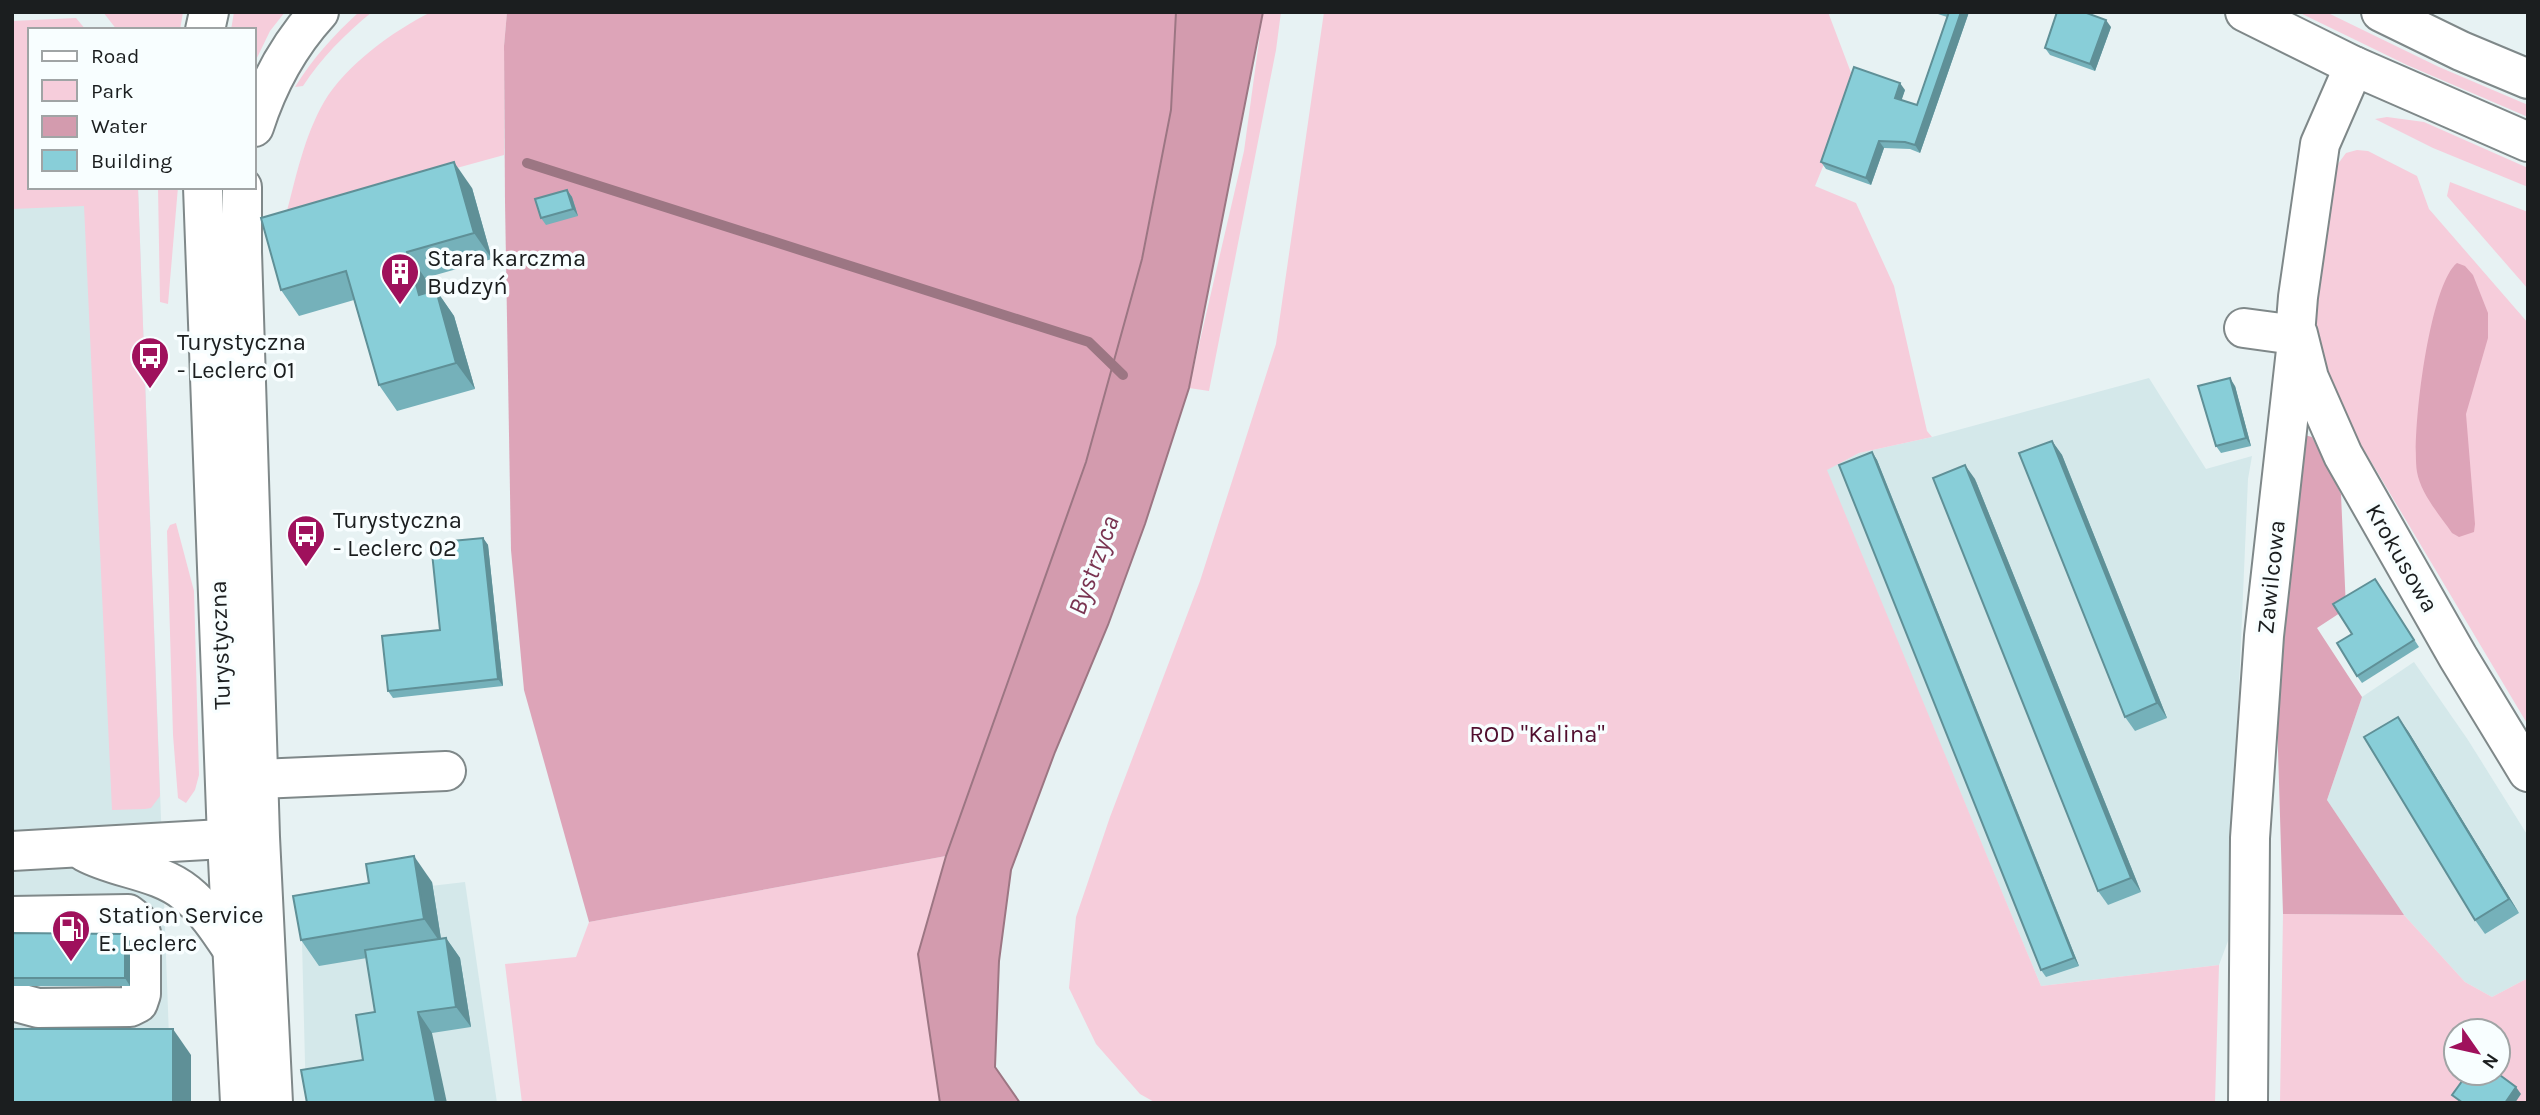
<svg xmlns="http://www.w3.org/2000/svg" width="2540" height="1115" viewBox="0 0 2540 1115" font-family="Karla,sans-serif">
	<style>
		.built { fill: #d4e8ea }
		.green { fill: #f6cddb; fill-rule: evenodd }
		.forest { fill: #dda4b8 }
		.water { fill: #d39bae; stroke: #9c7683; stroke-width: 2 }
		.lines { fill: none; stroke-linecap: round; stroke-linejoin: round }
		.stream { stroke: #9c7683; stroke-width: 10 }
		.minor-casing { stroke: #7f8889; stroke-width: 42 }
		.major-casing { stroke: #7f8889; stroke-width: 42 }
		.minor { stroke: #fff; stroke-width: 38 }
		.major { stroke: #fff; stroke-width: 38 }
		.wall { fill: #75b1ba }
		.shaded-wall { fill: #5f9097 }
		.building { fill: #88ced8; stroke: #5f9097; stroke-width: 2 }
		.labels { text-anchor: middle; stroke-width: 7; stroke-linejoin: round; paint-order: stroke }
		.poi-label { font-size: 24px; fill: #1b1e1f; stroke: #f8feff; text-anchor: start }
		.street-label { font-size: 24px; fill: #1b1e1f; stroke: #f8feff }
		.park-label { font-size: 24px; fill: #500e2e; stroke: #f8feff }
		.water-label { font-size: 26px; font-style: italic; fill: #7a3552; stroke: #f8feff }
	</style>
	<rect width="100%" height="100%" fill="#e7f2f3"/>
	<g class="built">
		<polygon points="12,162 30,187 138,187 169,1037 12,1036"/>
		<polygon points="2149,378 2206,469 2252,456 2248,479 2228,941 2219,965 2041,986 1826,470 1859,453 1932,437"/>
		<polygon points="2414,662 2468,740 2528,836 2528,978 2492,997 2465,982 2404,915 2327,800 2362,697"/>
		<polygon points="465,882 497,1103 306,1103 301,901"/>
	</g>
	<g class="green">
		<polygon points="103,12 183,12 180,30 117,30"/>
		<polygon points="234,12 285,12 270,31 254,64 254,30 231,30"/>
		<path d="M359,12H372C344,35 322,57 303,86L295,87C313,58 334,35 359,12Z"/>
		<path d="M431,12H507L504,46V155L286,215C296,177 304,137 324,102C346,65 393,31 431,12Z"/>
		<polygon points="1263,12 1281,12 1276,50 1209,391 1189,388 1244,151"/>
		<polygon points="1324,12 1828,12 1856,86 1815,186 1856,203 1894,286 1927,431 1932,437 1859,453 1827,470 2041,986 2219,965 2215,1103 1156,1103 1140,1094 1096,1044 1069,988 1076,917 1110,817 1200,581 1276,344"/>
		<polygon points="2298,12 2326,12 2439,67 2528,105 2528,117 2407,65"/>
		<polygon points="76,18 86,30 30,30 30,187 138,187 160,796 151,808 145,809 112,810 84,206 12,209 12,21"/>
		<polygon points="2387,117 2424,122 2528,168 2528,187 2433,148 2375,119"/>
		<polygon points="2357,150 2368,151 2417,176 2429,209 2528,323 2528,725 2357,438 2324,374 2312,322 2332,172 2346,153"/>
		<polygon points="2450,182 2528,212 2528,289 2447,196"/>
		<polygon points="158,187 178,187 168,304 160,302"/>
		<polygon points="176,523 194,591 199,775 195,790 186,803 178,798 173,735 167,531 170,525"/>
		<polygon points="946,856 918,954 940,1103 522,1103 505,964 576,957 589,922"/>
		<path d="M2283,914L2404,915L2465,982L2492,997L2528,978V1103H2280ZM2456,1031H2498V1073H2456Z"/>
	</g>
	<g class="forest">
		<polygon points="507,12 1176,12 1171,110 1142,259 1086,462 946,856 589,922 524,690 511,550 505,202 504,46"/>
		<path d="M2457,263L2465,266L2473,275L2488,313V338L2466,414L2475,524L2474,532L2459,537L2452,533C2439,514 2421,494 2417,472C2411,435 2429,285 2457,263Z"/>
		<polygon points="2301,434 2312,437 2341,494 2346,609 2317,628 2362,697 2327,800 2404,915 2283,914 2275,653"/>
	</g>
	<polygon class="water" points="1176,12 1263,12 1189,388 1145,524 1108,625 1055,752 1011,870 999,961 995,1067 1020,1103 940,1103 918,954 946,856 1086,462 1142,259 1171,110"/>
	<g class="lines">
		<polyline class="stream" points="527,163 1089,342 1123,375"/>
		<defs>
			<g id="minor">
				<polyline points="2354,66 2320,144 2298,297 2295,335 2298,334 2309,378 2343,455 2458,657 2528,772"/>
				<polyline points="2244,328 2295,335"/>
				<polyline points="259,779 446,771"/>
				<polyline points="12,851 258,837"/>
				<path d="M85,852C116,869 158,870 186,893C206,909 220,931 234,952"/>
				<polyline points="12,916 128,914 137,921 141,933 141,994 138,1003 130,1007 38,1008 12,1001"/>
				<polyline points="2248,1103 2250,838 2264,636 2296,350"/>
			</g>
			<g id="major">
				<polyline points="2245,12 2354,66 2528,142"/>
				<polyline points="2381,12 2461,51 2528,79"/>
				<polyline points="205,30 209,12"/>
				<path d="M254,127C268,83 288,46 319,12"/>
				<polyline points="203,187 227,839 240,1103"/>
				<polyline points="242,187 242,252 260,837 273,1103"/>
			</g>
		</defs>
		<use href="#minor" class="minor-casing"/>
		<use href="#major" class="major-casing"/>
		<use href="#minor" class="minor"/>
		<use href="#major" class="major"/>
	</g>
	<g class="wall">
		<polygon points="1932,12 1969,12 1920,153 1910,149 1884,148 1871,185 1826,169 1821,162 1905,90 1901,100 1917,105 1947,17"/>
		<polygon points="2111,27 2095,71 2050,55 2045,48"/>
		<polygon points="472,188 492,259 425,278 429,292 436,290 454,316 475,389 397,411 379,385 354,300 299,316 281,290"/>
		<polygon points="567,190 572,197 578,216 546,225 541,218"/>
		<polygon points="2235,386 2251,446 2221,453 2216,446"/>
		<polygon points="2052,441 2062,455 2167,718 2135,731 2125,717"/>
		<polygon points="1872,452 1877,460 2079,966 2046,977 2041,970"/>
		<polygon points="1975,479 2141,892 2108,905 2098,891"/>
		<polygon points="483,538 488,545 503,686 393,698 388,691 440,630"/>
		<polygon points="2375,579 2419,647 2362,683 2357,676 2352,634"/>
		<polygon points="2408,731 2519,913 2485,934 2475,920"/>
		<polygon points="432,882 441,939 446,938 460,958 471,1027 432,1033 363,1060 375,1012 367,958 319,966 301,940"/>
		<polygon points="12,933 130,941 130,986 12,986"/>
	</g>
	<g class="shaded-wall">
		<polygon points="1961,12 1969,12 1920,153 1915,145"/>
		<polygon points="2106,20 2111,27 2095,71 2090,64"/>
		<polygon points="1900,83 1905,90 1900,105 1895,98"/>
		<polygon points="1879,141 1884,148 1871,185 1866,178"/>
		<polygon points="454,162 472,188 492,259 474,233"/>
		<polygon points="567,190 572,197 578,216 573,209"/>
		<polygon points="407,252 425,278 437,321 419,295"/>
		<polygon points="436,290 454,316 475,389 456,363"/>
		<polygon points="2230,378 2235,386 2251,446 2246,438"/>
		<polygon points="2052,441 2062,455 2167,718 2157,703"/>
		<polygon points="1872,452 1877,460 2079,966 2074,958"/>
		<polygon points="1965,465 1975,479 2141,892 2131,878"/>
		<polygon points="483,538 488,545 503,686 498,679"/>
		<polygon points="2398,717 2408,731 2519,913 2509,899"/>
		<polygon points="414,856 432,882 442,945 424,919"/>
		<polygon points="125,934 130,941 130,986 125,978"/>
		<polygon points="446,938 460,958 471,1027 456,1007"/>
		<polygon points="418,1012 432,1033 447,1103 436,1103"/>
		<polygon points="173,1029 191,1055 191,1103 173,1103"/>
		<polygon points="2516,1087 2521,1094 2515,1103 2505,1103"/>
	</g>
	<g class="building">
		<polygon points="1949,12 1961,12 1915,145 1905,142 1879,141 1866,178 1821,162 1854,67 1900,83 1895,98 1917,105"/>
		<polygon points="2057,12 2084,12 2106,20 2090,64 2045,48"/>
		<polygon points="454,162 474,233 407,252 419,295 436,290 456,363 379,385 346,271 281,290 261,218"/>
		<polygon points="567,190 573,209 541,218 535,199"/>
		<polygon points="2230,378 2246,438 2216,446 2198,386"/>
		<polygon points="2052,441 2157,703 2125,717 2019,453"/>
		<polygon points="1872,452 2074,958 2041,970 1839,465"/>
		<polygon points="1965,465 2131,878 2098,891 1933,478"/>
		<polygon points="483,538 498,679 388,691 382,636 440,630 431,543"/>
		<polygon points="2375,579 2414,640 2357,676 2337,643 2352,634 2333,604"/>
		<polygon points="2398,717 2509,899 2475,920 2364,737"/>
		<polygon points="414,856 424,919 301,940 293,896 369,883 366,864"/>
		<polygon points="12,933 125,934 125,978 12,978"/>
		<polygon points="446,938 456,1007 418,1012 436,1103 307,1103 301,1070 363,1060 356,1015 375,1012 365,950"/>
		<rect x="12" y="1029" width="161" height="74"/>
		<polygon points="2468,1073 2497,1073 2516,1087 2505,1103 2463,1103 2452,1095"/>
	</g>
	<defs>
		<symbol id="building-pin" viewBox="-11 -11 22 30"><path d="M0 17L-7.5 6A9.5 9.5 0 1 1 7.5 6Z" fill="#9f115c" stroke="#f8feff"/><path d="M-4-6H4V6H1V3H-1V6H-4ZM-2.5-4.3h1.7v1.8h-1.7ZM.8-4.3h1.7v1.8H.8ZM-2.5-1h1.7V.8h-1.7ZM.8-1h1.7V.8H.8Z" fill="#fff"/></symbol>
		<symbol id="bus-pin" viewBox="-11 -11 22 30"><path d="M0 17L-7.5 6A9.5 9.5 0 1 1 7.5 6Z" fill="#9f115c" stroke="#f8feff"/><path d="M-5-6H5V4H4V6H2V4H-2V6H-4V4H-5ZM-3.5-4V0h7V-4ZM-3.5 1.2v1.5H-2V1.2ZM2 1.2v1.5H3.5V1.2Z" fill="#fff"/></symbol>
		<symbol id="fuel-pin" viewBox="-11 -11 22 30"><path d="M0 17L-7.5 6A9.5 9.5 0 1 1 7.5 6Z" fill="#9f115c" stroke="#f8feff"/><path d="M-5.5-6h7V0h2V4h1.3V-2.5L3-4.5l.8-.8L6-3V5H2.5V1h-1V6h-7ZM-4.2-4.7v3.2H.2V-4.7Z" fill="#fff"/></symbol>
	</defs>
	<g fill-rule="evenodd">
		<use href="#building-pin" x="378" y="250" width="44" height="60"/>
		<use href="#bus-pin" x="128" y="334" width="44" height="60"/>
		<use href="#bus-pin" x="284" y="512" width="44" height="60"/>
		<use href="#fuel-pin" x="49" y="907" width="44" height="60"/>
	</g>
	<g class="labels">
		<g class="poi-label">
			<text x="427" y="266">Stara karczma<tspan x="427" dy="28">Budzyń</tspan></text>
			<text x="177" y="350">Turystyczna<tspan x="177" dy="28">- Leclerc 01</tspan></text>
			<text x="333" y="528">Turystyczna<tspan x="333" dy="28">- Leclerc 02</tspan></text>
			<text x="98" y="923">Station Service<tspan x="98" dy="28">E. Leclerc</tspan></text>
		</g>
		<g class="street-label">
			<text transform="translate(2402 558) rotate(60)" y="8">Krokusowa</text>
			<text transform="translate(2271 577) rotate(-84)" y="8">Zawilcowa</text>
			<text transform="translate(220 645) rotate(-92)" y="8">Turystyczna</text>
		</g>
		<g class="park-label">
			<text x="1537" y="742">ROD "Kalina"</text>
		</g>
		<g class="water-label">
			<text transform="translate(1093 565) rotate(-70)" y="9">Bystrzyca</text>
		</g>
	</g>
	<rect width="2540" height="1115" fill="none" stroke="#1b1e1f" stroke-width="28"/>
	<rect x="28" y="28" width="228" height="161" fill="#f8feff" stroke="#a0a4a5" stroke-width="2"/>
	<rect x="42" y="51" width="35" height="10" fill="#ffffff" stroke="#a0a4a5" stroke-width="2"/>
	<text x="91" y="63" font-size="21" fill="#1b1e1f">Road</text>
	<rect x="42" y="80" width="35" height="21" fill="#f6cddb" stroke="#a0a4a5" stroke-width="2"/>
	<text x="91" y="98" font-size="21" fill="#1b1e1f">Park</text>
	<rect x="42" y="116" width="35" height="21" fill="#d39bae" stroke="#a0a4a5" stroke-width="2"/>
	<text x="91" y="133" font-size="21" fill="#1b1e1f">Water</text>
	<rect x="42" y="150" width="35" height="21" fill="#88ced8" stroke="#a0a4a5" stroke-width="2"/>
	<text x="91" y="168" font-size="21" fill="#1b1e1f">Building</text>
	<g transform="translate(2477 1052) rotate(124)"><circle r="33" fill="#f8feff" stroke="#a0a4a5" stroke-width="2"/>
	<path d="M0-5L12 26L0 18L-12 26Z" fill="#9f115c"/>
	<text y="-10" font-size="19" font-weight="bold" text-anchor="middle" fill="#1b1e1f">N</text>
	</g>
</svg>
